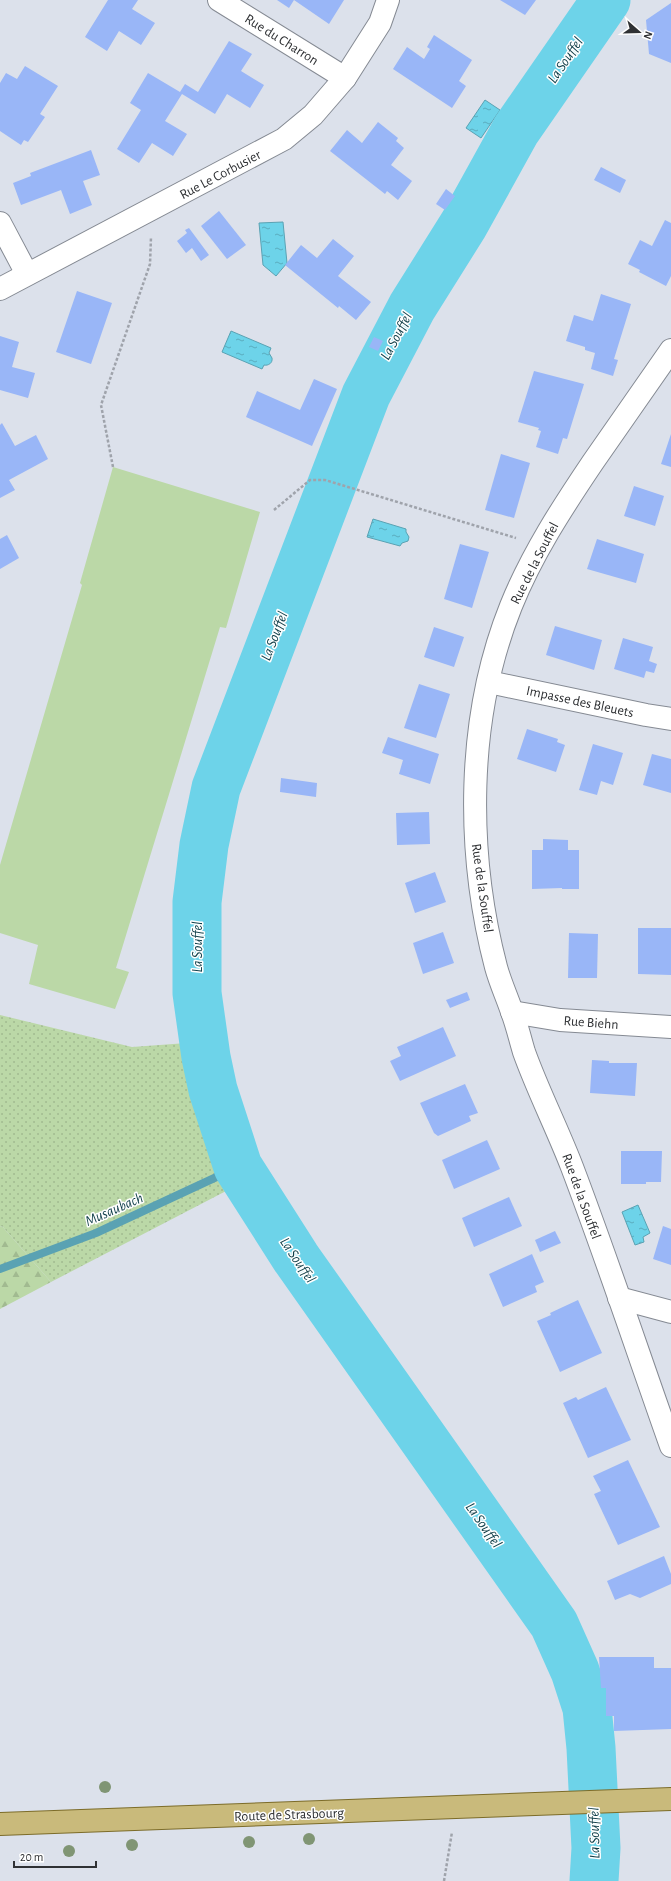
<svg xmlns="http://www.w3.org/2000/svg" width="671" height="1881" viewBox="0 0 671 1881" font-family="'Alegreya Sans',sans-serif">
	<style>
		.grass { fill: url(#grass-dots) }
		.forest { fill: url(#forest-firs) }
		.pitch { fill: #bbd8a7 }
		.water { fill: url(#water-ripples); stroke: #5aa2b3 }
		.lines { fill: none; stroke-linecap: round; stroke-linejoin: round }
		.stream { stroke: #5aa2b3; stroke-width: 8 }
		.river { stroke: #6dd3e9; stroke-width: 49 }
		.building { fill: #99b6f7 }
		.minor-casing { stroke: #858a93; stroke-width: 24 }
		.major-casing { stroke: #7c6c29; stroke-width: 24 }
		.path { stroke: #9fa3ab; stroke-width: 2.5; stroke-dasharray: 3 2; stroke-linecap: butt }
		.minor { stroke: #fff; stroke-width: 22 }
		.major { stroke: #c9ba7b; stroke-width: 22 }
		.tree { fill: #809574 }
		.labels { text-anchor: middle; stroke-width: 3; stroke-linejoin: round; paint-order: stroke }
		.street-label { font-size: 14px; fill: #2f3134; stroke: #fff }
		.water-label { font-size: 15px; font-style: italic; fill: #0f3e48; stroke: #fff }
	</style>
	<defs>
		<pattern id="grass-dots" width="8" height="8" patternUnits="userSpaceOnUse"><rect width="8" height="8" fill="#bbd8a7"/><path d="M2 2h.1M6 6h.1" fill="none" stroke="#a1ba90" stroke-width="1.8" stroke-linecap="round"/></pattern>
		<pattern id="forest-firs" width="22" height="20" patternUnits="userSpaceOnUse"><rect width="22" height="20" fill="#bbd8a7"/><path d="M5 1l3.5 6h-7zM16 11l3.5 6h-7z" fill="#a1ba90"/></pattern>
		<pattern id="water-ripples" width="26" height="14" patternUnits="userSpaceOnUse"><rect width="26" height="14" fill="#6dd3e9"/><path d="M2 4q2-2 4 0t4 0M15 11q2-2 4 0t4 0" fill="none" stroke="#5aacbe"/></pattern>
	</defs>
	<rect width="100%" height="100%" fill="#dce1eb"/>
	<polygon class="grass" points="0,1015 132,1047 187,1043 228,1190 51,1282 2,1226 0,1227"/>
	<polygon class="forest" points="2,1226 51,1282 0,1309 0,1227"/>
	<polygon class="pitch" points="113,467 260,512 226,628 220,627 116,968 129,972 115,1009 29,984 38,945 0,933 0,865 82,585 80,583"/>
	<g class="water">
		<polygon points="485,100 500,110 481,138 466,128"/>
		<polygon points="283,222 287,263 276,276 263,265 259,223"/>
		<path d="M231,331L271,348L269,353L272,358C273,363 268,366 264,365L262,369L222,352Z"/>
		<polygon points="373,519 406,529 406,532 409,537 408,541 402,543 400,546 367,537"/>
		<polygon points="638,1205 650,1233 643,1237 644,1242 635,1245 622,1212"/>
	</g>
	<g class="lines">
		<polyline class="stream" points="0,1269 96,1233 238,1167"/>
		<polyline class="river" points="594,1881 596,1848 591,1748 587,1708 575,1671 554,1624 296,1258 238,1167 213,1090 206,1057 197,993 197,902 204,845 216,788 366,395 412,307 464,224 516,130 606,0"/>
	</g>
	<g class="building">
		<polygon points="108,0 138,0 132,9 155,23 141,45 119,31 107,51 85,37"/>
		<polygon points="277,0 344,0 329,24 294,0 289,8"/>
		<polygon points="500,0 536,0 525,15"/>
		<polygon points="671,3 671,63 649,54 646,20"/>
		<polygon points="434,35 472,60 459,81 466,86 452,108 393,69 407,47 424,59 430,49 427,47"/>
		<polygon points="229,41 252,54 241,71 264,85 250,108 227,94 215,114 182,94 165,121 187,134 173,156 152,143 139,163 117,149 141,110 130,103 148,73 180,92 185,84 198,92"/>
		<polygon points="25,66 58,86 40,114 45,117 28,142 24,140 21,145 0,131 0,83 6,73 17,79"/>
		<polygon points="378,122 398,138 396,141 404,148 391,165 412,181 398,200 387,191 385,194 330,151 347,130 362,143"/>
		<polygon points="91,150 100,175 83,181 92,205 70,214 61,190 21,205 13,183 31,176 30,173"/>
		<polygon points="601,167 626,180 620,193 594,180"/>
		<polygon points="446,189 455,196 445,210 436,204"/>
		<polygon points="219,211 246,245 227,259 201,226"/>
		<polygon points="665,220 671,223 671,276 666,286 639,272 640,270 628,264 640,240 652,246"/>
		<polygon points="189,228 209,255 201,261 192,248 186,253 177,241 187,233 185,230"/>
		<polygon points="333,239 354,256 338,276 371,302 356,320 339,306 338,308 285,265 301,245 317,258"/>
		<polygon points="77,291 112,303 91,364 56,352"/>
		<polygon points="601,294 631,304 614,359 618,360 613,376 591,369 595,353 585,350 585,347 566,341 574,315 593,321"/>
		<polygon points="0,336 19,342 12,367 35,373 28,398 0,390"/>
		<polygon points="374,337 383,341 378,351 369,347"/>
		<polygon points="534,371 584,384 567,439 563,438 558,454 536,447 541,431 538,430 539,428 518,422"/>
		<polygon points="314,379 337,389 312,446 246,417 257,391 300,410"/>
		<polygon points="2,423 15,446 36,435 48,459 9,480 15,490 0,498 0,425"/>
		<polygon points="671,434 671,467 661,464"/>
		<polygon points="501,454 530,463 514,518 485,510"/>
		<polygon points="634,486 664,496 655,526 624,516"/>
		<polygon points="7,535 19,558 0,569 0,539"/>
		<polygon points="597,539 644,554 636,583 587,569"/>
		<polygon points="460,544 489,552 472,608 444,599"/>
		<polygon points="555,626 602,640 594,670 546,655"/>
		<polygon points="434,627 464,637 454,667 424,657"/>
		<polygon points="623,638 653,647 649,661 657,664 654,673 646,671 644,678 614,669"/>
		<polygon points="419,684 450,694 436,738 404,728"/>
		<polygon points="527,729 558,739 557,742 565,745 556,772 517,759"/>
		<polygon points="388,737 439,754 430,784 399,774 403,760 382,753"/>
		<polygon points="593,744 623,753 613,785 601,781 597,795 579,790"/>
		<polygon points="652,754 671,759 671,793 643,785"/>
		<polygon points="281,778 317,783 316,797 280,792"/>
		<polygon points="429,812 430,844 397,845 396,813"/>
		<polygon points="543,839 568,840 568,850 579,850 579,889 562,889 562,888 532,889 532,850 543,850"/>
		<polygon points="435,872 446,902 415,913 405,883"/>
		<polygon points="638,928 671,928 671,975 638,974"/>
		<polygon points="443,932 454,963 423,974 413,943"/>
		<polygon points="569,933 598,934 597,978 568,978"/>
		<polygon points="467,992 470,1000 450,1008 446,1000"/>
		<polygon points="443,1027 456,1056 400,1081 390,1061 401,1056 397,1047"/>
		<polygon points="592,1060 609,1061 609,1063 637,1063 635,1096 590,1093"/>
		<polygon points="465,1084 478,1113 469,1116 471,1121 438,1136 434,1133 420,1103"/>
		<polygon points="487,1140 500,1169 454,1189 442,1160"/>
		<polygon points="621,1151 662,1151 661,1182 646,1182 646,1184 621,1184"/>
		<polygon points="509,1197 522,1226 474,1247 462,1218"/>
		<polygon points="663,1226 671,1229 671,1265 653,1259"/>
		<polygon points="555,1231 561,1243 540,1252 535,1240"/>
		<polygon points="532,1254 544,1282 535,1286 537,1292 503,1307 489,1274"/>
		<polygon points="578,1300 602,1353 560,1372 537,1321 551,1315 550,1313"/>
		<polygon points="606,1387 631,1440 588,1458 563,1403 576,1397 578,1400"/>
		<polygon points="628,1460 660,1527 618,1545 594,1494 601,1491 593,1476"/>
		<polygon points="664,1556 671,1574 671,1584 640,1598 630,1594 615,1600 607,1581"/>
		<polygon points="599,1657 654,1657 654,1668 671,1668 671,1729 614,1731 614,1716 606,1716 606,1688 601,1688"/>
	</g>
	<g class="lines">
		<defs>
			<g id="minor">
				<polyline points="219,0 345,78"/>
				<polyline points="0,223 27,274"/>
				<polyline points="0,289 284,139 313,115 345,78 380,23 388,0"/>
				<path d="M671,350C645,387 619,425 593,462C562,508 532,554 511,606C466,718 466,852 496,967C500,982 507,997 512,1012C517,1025 520,1039 524,1052C538,1091 557,1128 572,1167C607,1259 638,1353 671,1446"/>
				<polyline points="489,682 646,715 671,719"/>
				<polyline points="512,1012 560,1020 671,1027"/>
				<polyline points="619,1298 671,1312"/>
			</g>
			<polyline id="major" points="0,1824 671,1799"/>
		</defs>
		<use href="#minor" class="minor-casing"/>
		<use href="#major" class="major-casing"/>
		<g class="path">
			<polyline points="113,467 101,405 150,264 151,237"/>
			<polyline points="274,510 310,480 325,480 516,538"/>
			<polyline points="444,1881 452,1832"/>
		</g>
		<use href="#minor" class="minor"/>
		<use href="#major" class="major"/>
	</g>
	<g class="tree">
		<circle cx="105" cy="1787" r="6"/>
		<circle cx="309" cy="1839" r="6"/>
		<circle cx="249" cy="1842" r="6"/>
		<circle cx="132" cy="1845" r="6"/>
		<circle cx="69" cy="1851" r="6"/>
	</g>
	<g class="labels">
		<g class="street-label">
			<text transform="translate(282 39) rotate(32)" y="5">Rue du Charron</text>
			<text transform="translate(220 174) rotate(-28)" y="5">Rue Le Corbusier</text>
			<text transform="translate(534 563) rotate(-63)" y="5">Rue de la Souffel</text>
			<text transform="translate(580 701) rotate(12)" y="5">Impasse des Bleuets</text>
			<text transform="translate(483 888) rotate(82)" y="5">Rue de la Souffel</text>
			<text transform="translate(591 1022) rotate(4)" y="5">Rue Biehn</text>
			<text transform="translate(582 1196) rotate(70)" y="5">Rue de la Souffel</text>
			<text transform="translate(289 1814) rotate(-2)" y="5">Route de Strasbourg</text>
		</g>
		<g class="water-label">
			<text transform="translate(565 60) rotate(-56)" y="5">La Souffel</text>
			<text transform="translate(396 336) rotate(-62)" y="5">La Souffel</text>
			<text transform="translate(274 636) rotate(-69)" y="5">La Souffel</text>
			<text transform="translate(197 947) rotate(-90)" y="5">La Souffel</text>
			<text transform="translate(114 1209) rotate(-24)" y="5">Musaubach</text>
			<text transform="translate(298 1260) rotate(56)" y="5">La Souffel</text>
			<text transform="translate(484 1525) rotate(55)" y="5">La Souffel</text>
			<text transform="translate(594 1833) rotate(-91)" y="5">La Souffel</text>
		</g>
	</g>
	<g transform="translate(639 32) rotate(110)" stroke="#ffffff" stroke-width="3" paint-order="stroke">
	<path d="M0-3L7 15L0 10L-7 15Z" fill="#2f3134"/>
	<text y="-6" font-size="11" font-weight="bold" text-anchor="middle" fill="#2f3134">N</text>
	</g>
	<path d="M14 1861v6h82v-6" fill="none" stroke="#2f3134" stroke-width="2"/>
	<text x="20" y="1861" font-size="12" fill="#2f3134" stroke="#ffffff" stroke-width="3" paint-order="stroke">20 m</text>
</svg>
